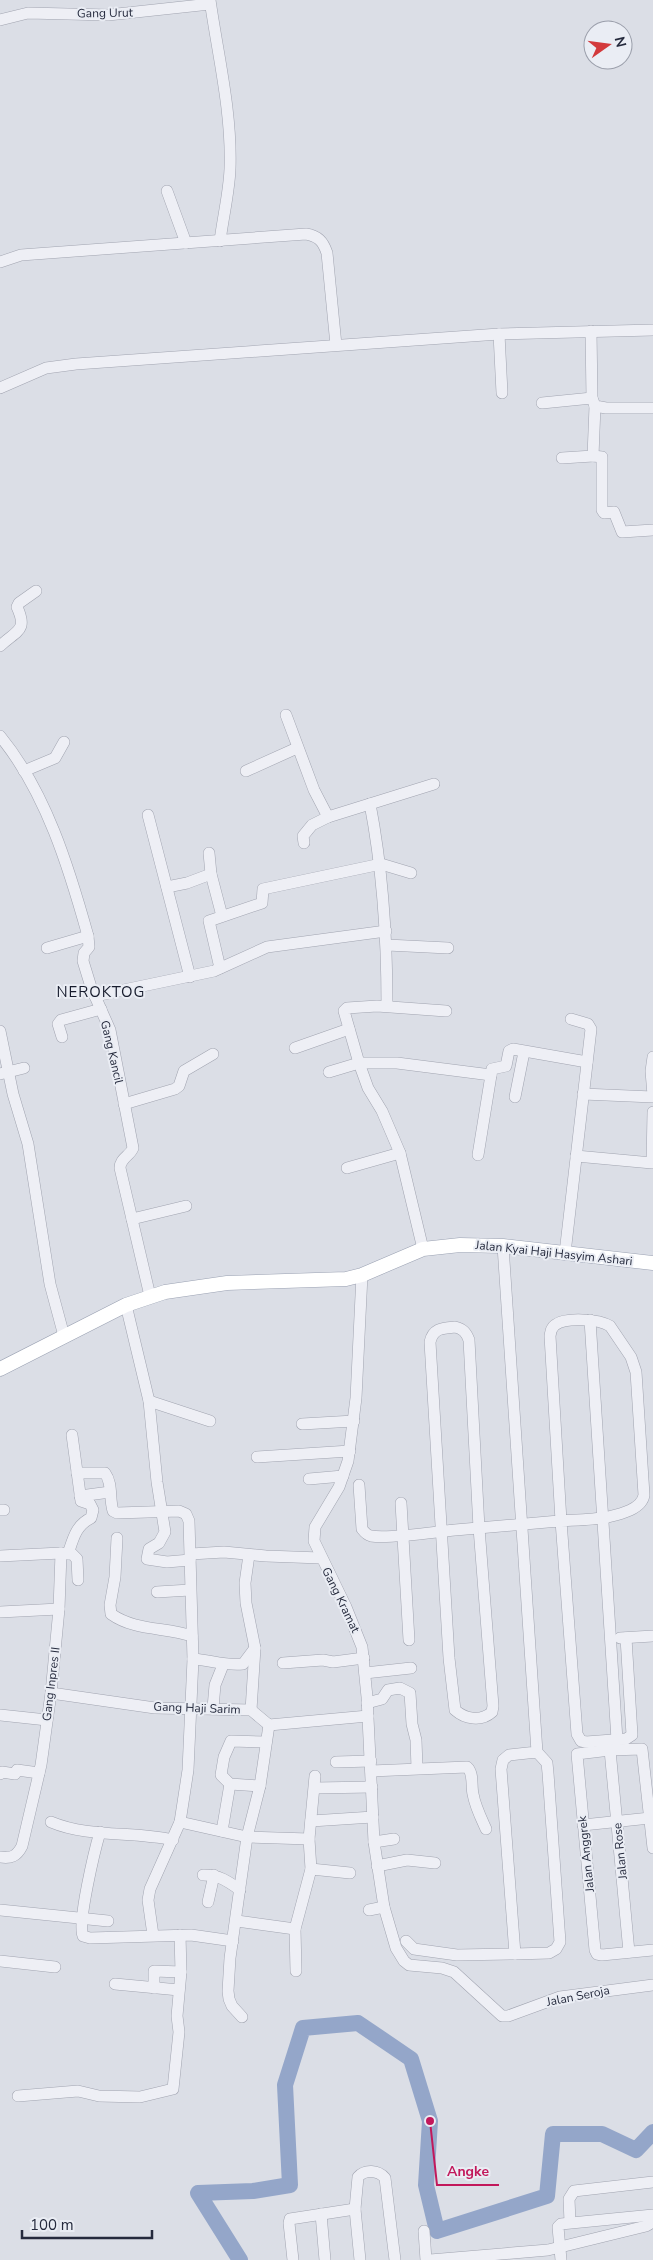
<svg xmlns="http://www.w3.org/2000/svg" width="653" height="2260" viewBox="0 0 653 2260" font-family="'Nunito Sans',sans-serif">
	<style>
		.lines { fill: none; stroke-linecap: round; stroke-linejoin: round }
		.river { stroke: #94a6c9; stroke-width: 16 }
		.minor-casing { stroke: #a1a4b0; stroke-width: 12 }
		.major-casing { stroke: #9aa1b2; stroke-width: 15 }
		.minor { stroke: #eeeff5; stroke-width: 11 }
		.major { stroke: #fff; stroke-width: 14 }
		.labels { text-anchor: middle; stroke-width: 4; stroke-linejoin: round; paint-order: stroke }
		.street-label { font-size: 12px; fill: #252a3d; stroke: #eaedf4 }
		.quarter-label { font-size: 15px; letter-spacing: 1px; fill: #171c2d; stroke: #eaedf4 }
		.leader { fill: none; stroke: #c2185b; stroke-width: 2 }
		.callout-dot { fill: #c2185b; stroke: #eaedf4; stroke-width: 2 }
		.callout-label { font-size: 14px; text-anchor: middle; font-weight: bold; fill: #c2185b; stroke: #eaedf4; stroke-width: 4; stroke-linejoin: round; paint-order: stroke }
	</style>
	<rect width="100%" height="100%" fill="#dbdee6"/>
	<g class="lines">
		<polyline class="river" points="240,2260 198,2193 253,2191 290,2185 285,2085 303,2028 358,2023 411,2059 430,2121 426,2185 437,2231 547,2196 553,2134 602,2134 636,2150 653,2132"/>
		<defs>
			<g id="minor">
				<path d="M210,0C218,56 232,112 230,169C229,193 223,217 220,241"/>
				<polyline points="0,20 28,13 108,15 210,4"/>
				<polyline points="167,191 186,243"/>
				<path d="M0,262L21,255L306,234C318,236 323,241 327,253L336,345"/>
				<polyline points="591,331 592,398 595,406 606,408 653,408"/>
				<polyline points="499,334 502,393"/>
				<polyline points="0,388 46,368 76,364 499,334 653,330"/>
				<polyline points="542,403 592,398"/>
				<polyline points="593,456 602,457 602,510 604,513 614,512 622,532 653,530"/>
				<polyline points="562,458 593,456 595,406"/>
				<path d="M0,646C17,630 28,631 17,607L19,603L36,591"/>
				<polyline points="286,715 314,790 328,817"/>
				<path d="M0,736C46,792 69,868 88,936L89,947L84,953L83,961L91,987L110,1030L133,1148C130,1156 120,1158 120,1168L150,1296"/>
				<polyline points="24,771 55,758 64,742"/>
				<polyline points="246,771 297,748"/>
				<path d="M370,804C383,871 387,938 387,1006"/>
				<polyline points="148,815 190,977"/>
				<polyline points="304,843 303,836 312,825 328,817 434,784"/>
				<polyline points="209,853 211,874 222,916"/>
				<polyline points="167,887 187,883 211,874"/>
				<polyline points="387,945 448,948"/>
				<polyline points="47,948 88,936"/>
				<polyline points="220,968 209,921 262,903 263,889 381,864 411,873"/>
				<polyline points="95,996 214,971 267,947 386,931"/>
				<polyline points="0,1031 13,1094 28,1144 50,1284 64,1336"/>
				<polyline points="62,1037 58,1024 61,1020 101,1009"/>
				<polyline points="295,1048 349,1029"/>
				<polyline points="653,1057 651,1071 653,1095"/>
				<polyline points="329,1072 359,1063 397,1063 491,1075"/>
				<polyline points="0,1074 24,1068"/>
				<polyline points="583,1094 653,1097"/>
				<polyline points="515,1097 524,1052"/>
				<polyline points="124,1104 175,1089 179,1086 184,1071 213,1054"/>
				<polyline points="478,1155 492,1069 506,1066 509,1051 513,1049 587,1062"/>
				<polyline points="576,1156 652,1163 653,1112"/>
				<polyline points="347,1168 400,1153"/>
				<polyline points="132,1219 186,1206"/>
				<polyline points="503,1246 537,1752 547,1763 548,1773 560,1942 556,1949 549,1953 515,1954 501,1769 503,1760 509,1755 537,1752"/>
				<polyline points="423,1249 400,1153 382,1111 368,1088 359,1063 344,1011 347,1008 377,1006 446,1011"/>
				<polyline points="565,1253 591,1029 588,1024 571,1019"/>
				<polyline points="362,1275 356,1398 348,1461 339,1487 315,1527 314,1541 346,1607 362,1647 367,1697 374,1842 384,1907 396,1948 404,1961 409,1965 442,1968 454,1972 502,2016 508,2016 560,1997 653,1985"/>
				<polyline points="126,1305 149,1401 157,1482 165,1532 159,1543 149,1549 147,1559 167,1562 190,1560"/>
				<polyline points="590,1320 617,1740"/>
				<path d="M455,1327C463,1329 466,1332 469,1340L479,1528L493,1706L492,1712C481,1722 465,1719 455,1710L449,1658L430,1342C433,1328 443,1328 455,1327Z"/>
				<polyline points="149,1401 210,1421"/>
				<polyline points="302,1424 354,1421"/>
				<polyline points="257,1457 350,1451"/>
				<path d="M77,1473H105C113,1484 109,1498 113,1511L117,1513L179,1511L186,1514L189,1521L193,1659L188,1770L180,1822L150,1889L148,1900L153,1935"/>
				<polyline points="309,1479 343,1476"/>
				<path d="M359,1485L362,1529C365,1533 367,1535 371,1536C391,1539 434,1532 455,1530C490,1527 524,1524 559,1521C575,1520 592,1520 608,1517C621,1514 642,1509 644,1495L636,1372L631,1357L610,1326C599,1319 565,1317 555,1325C551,1328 551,1331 550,1336L561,1521L577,1734L581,1741L586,1742L626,1739L632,1735L626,1638"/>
				<polyline points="80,1496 110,1492"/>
				<polyline points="401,1503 409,1640"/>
				<polyline points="0,1510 4,1510"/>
				<path d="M117,1538L115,1577L110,1605L111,1614C135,1631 165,1627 192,1636"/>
				<path d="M68,1554C73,1539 76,1525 91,1518L93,1510L90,1504L81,1501L72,1435"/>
				<polyline points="191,1554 224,1552 266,1556 321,1558"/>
				<polyline points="249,1555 245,1583 246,1603 255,1648 251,1710"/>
				<polyline points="0,1556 61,1553 72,1554 77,1559 78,1580"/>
				<polyline points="157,1592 190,1590"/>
				<polyline points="0,1612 59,1609"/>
				<polyline points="620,1638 653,1636"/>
				<path d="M193,1659C210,1660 225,1666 243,1664L255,1648"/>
				<polyline points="283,1663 323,1660 333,1662 364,1658"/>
				<polyline points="365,1673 411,1668"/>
				<polyline points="51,1693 155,1708 251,1710 269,1725 368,1716"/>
				<polyline points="367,1703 382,1699 388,1690 400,1688 410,1693 412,1724 416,1740 417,1768"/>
				<polyline points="213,1708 215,1685 223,1665"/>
				<polyline points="0,1715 47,1720"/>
				<polyline points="610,1750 629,1952"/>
				<polyline points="336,1762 371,1761"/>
				<path d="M371,1771L467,1767C474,1773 471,1786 473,1794C475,1806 481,1818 486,1829"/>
				<polyline points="0,1774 2,1772 15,1774 17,1770 39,1773"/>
				<polyline points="260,1786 230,1784 221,1775 224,1757 231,1741 266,1742"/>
				<polyline points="315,1788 372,1787"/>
				<polyline points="311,1821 373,1817"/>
				<path d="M51,1822C89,1838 133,1831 173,1840"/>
				<polyline points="180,1822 247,1837 309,1839"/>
				<polyline points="583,1825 650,1818"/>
				<polyline points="222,1831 230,1784"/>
				<path d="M100,1832C95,1849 77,1923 83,1936L90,1938L191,1935L233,1941"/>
				<polyline points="374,1842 394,1839"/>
				<polyline points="653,1848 642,1749 610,1750 577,1754 595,1950 597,1954 602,1955 653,1950"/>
				<path d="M0,1857C11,1859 17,1856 22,1846L41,1765L51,1693L59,1609L61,1553"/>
				<polyline points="377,1866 407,1860 435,1863"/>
				<polyline points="311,1869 350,1873"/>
				<path d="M203,1875C219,1875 228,1881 240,1890"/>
				<polyline points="208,1902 214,1875"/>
				<polyline points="0,1910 108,1921"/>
				<polyline points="369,1910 384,1907"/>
				<polyline points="237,1921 295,1929"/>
				<polyline points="406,1941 414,1949 457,1955 515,1954"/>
				<polyline points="0,1961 55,1967"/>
				<polyline points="296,1971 295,1929 311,1869 309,1839 315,1776"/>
				<polyline points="115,1984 179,1990"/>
				<polyline points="154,1988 154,1971 181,1972"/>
				<polyline points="242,2017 232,2006 229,1999 228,1991 230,1958 247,1837 260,1786 269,1725"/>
				<polyline points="18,2096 78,2091 99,2096 140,2097 173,2089 179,2032 177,2016 181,1972 180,1935"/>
				<polyline points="321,2214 325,2260"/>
				<polyline points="570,2222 569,2199 574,2191 653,2182"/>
				<polyline points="424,2231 426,2260"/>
				<polyline points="293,2260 289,2223 290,2219 355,2209"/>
				<path d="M360,2260L355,2209L358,2177C365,2169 378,2170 385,2178L395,2260"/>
				<polyline points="430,2260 548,2250 646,2226 653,2222"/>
				<polyline points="561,2260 558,2227 561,2224 653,2215"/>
			</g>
			<polyline id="major" points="0,1369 126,1305 165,1292 227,1283 346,1279 362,1275 423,1249 460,1245 503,1246 653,1263"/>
		</defs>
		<use href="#minor" class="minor-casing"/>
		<use href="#major" class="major-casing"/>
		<use href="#minor" class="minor"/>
		<use href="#major" class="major"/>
	</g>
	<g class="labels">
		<g class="street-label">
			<text transform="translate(105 13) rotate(-1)" y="4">Gang Urut</text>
			<text transform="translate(112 1052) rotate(77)" y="4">Gang Kancil</text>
			<text transform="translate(554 1253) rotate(6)" y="4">Jalan Kyai Haji Hasyim Ashari</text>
			<text transform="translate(341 1600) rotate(64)" y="4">Gang Kramat</text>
			<text transform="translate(51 1684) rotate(-83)" y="4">Gang Inpres II</text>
			<text transform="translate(197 1708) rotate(2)" y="4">Gang Haji Sarim</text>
			<text transform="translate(620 1851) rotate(-96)" y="4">Jalan Rose</text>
			<text transform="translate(586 1854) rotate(-96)" y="4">Jalan Anggrek</text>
			<text transform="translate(578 1996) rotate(-11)" y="4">Jalan Seroja</text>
		</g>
		<g class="quarter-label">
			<text x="101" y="997">NEROKTOG</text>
		</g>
	</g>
	<path class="leader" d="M430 2121L437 2185H499"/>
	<circle class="callout-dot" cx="430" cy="2121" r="5"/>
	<g class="callout-label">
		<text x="468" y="2176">Angke</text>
	</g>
	<g transform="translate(608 45) rotate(76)"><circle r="24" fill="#eaedf4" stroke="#9b9fab"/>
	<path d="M0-4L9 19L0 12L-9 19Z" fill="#d3393b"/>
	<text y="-8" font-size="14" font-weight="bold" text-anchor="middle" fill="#252a3d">N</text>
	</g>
	<path d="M22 2230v8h130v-8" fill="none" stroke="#252a3d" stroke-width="2.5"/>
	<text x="30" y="2230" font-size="15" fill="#252a3d" stroke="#eaedf4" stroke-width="4" paint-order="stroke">100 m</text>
</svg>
